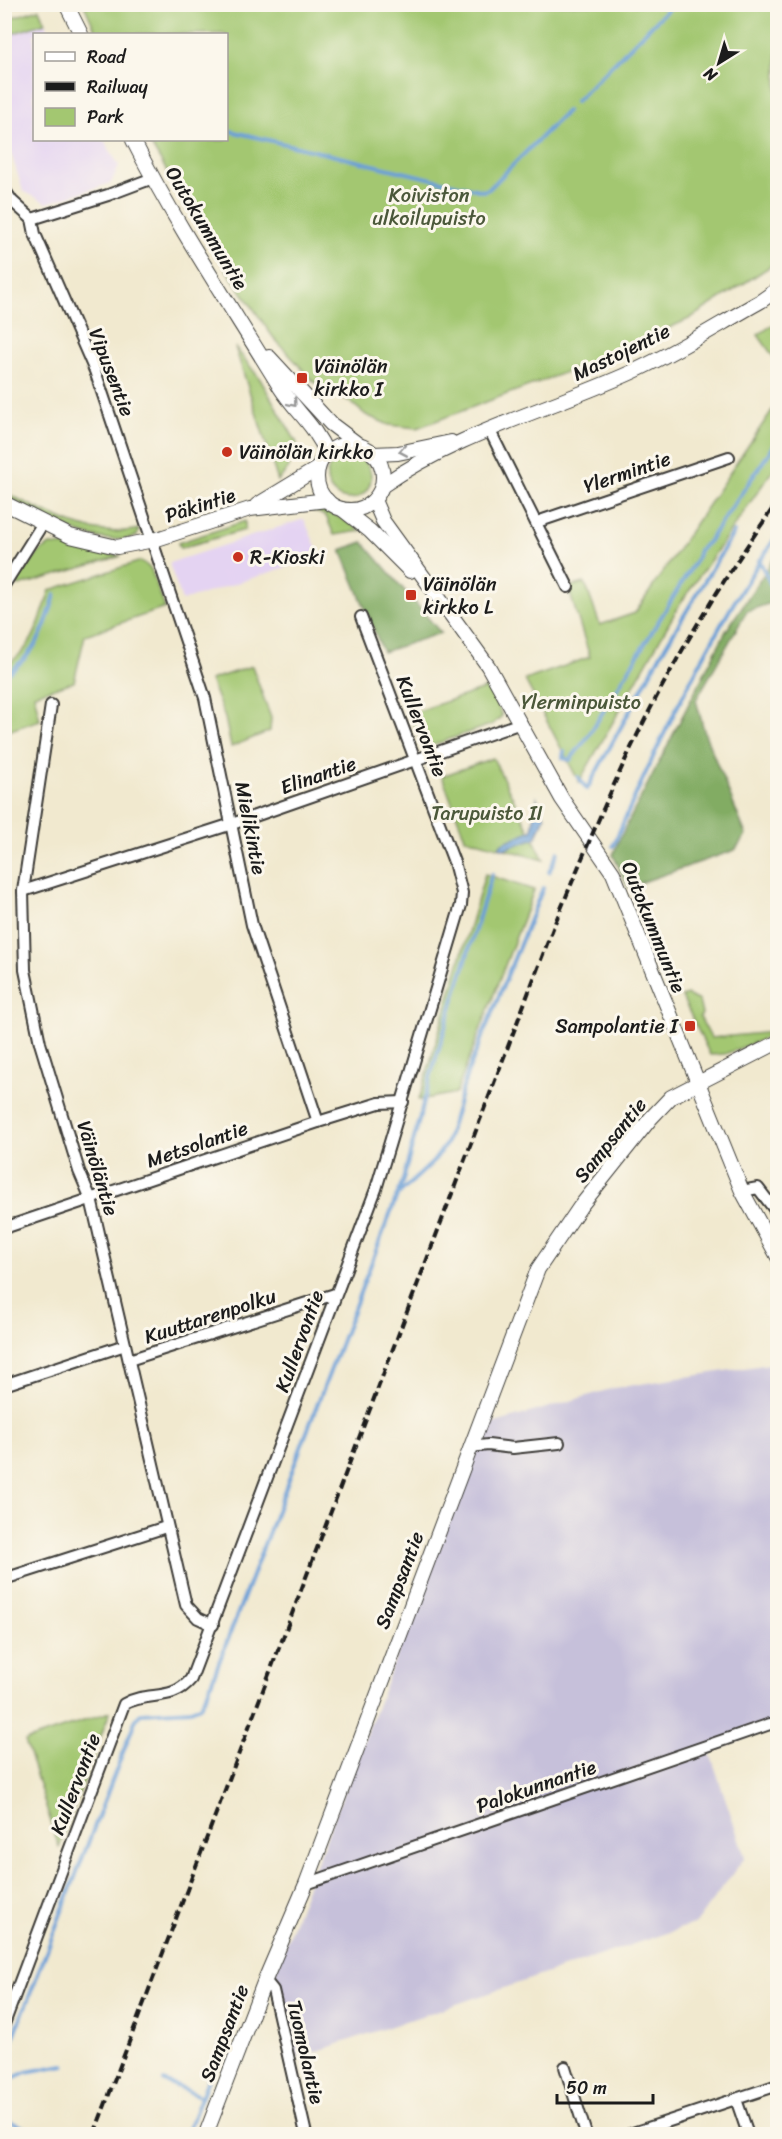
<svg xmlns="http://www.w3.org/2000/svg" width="782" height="2139" viewBox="0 0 782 2139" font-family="Sriracha,sans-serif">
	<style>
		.built { fill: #e4d3f2 }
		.industrial { fill: #c6c0da }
		.green { fill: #a3c771; stroke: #607246; stroke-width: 1.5 }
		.forest { fill: #82ac63; stroke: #4f6440; stroke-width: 1.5 }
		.water { fill: #6a9fd7; stroke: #435e7a; stroke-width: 1.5 }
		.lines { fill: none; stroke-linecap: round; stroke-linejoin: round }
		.stream { stroke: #6a9fd7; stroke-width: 4 }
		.street-casing { stroke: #3c3b37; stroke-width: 14 }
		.secondary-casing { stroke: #3c3b37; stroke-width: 16 }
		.street { stroke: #fff; stroke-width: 10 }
		.secondary { stroke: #fff; stroke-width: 14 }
		.rail { stroke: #1c1c1c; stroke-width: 4; stroke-dasharray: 9 4.5; stroke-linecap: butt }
		.oneway { stroke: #999 }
		.poi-dot { fill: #c8321e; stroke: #fbf7ec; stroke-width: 2 }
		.labels { text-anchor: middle; stroke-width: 6; stroke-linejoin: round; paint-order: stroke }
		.park-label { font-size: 20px; fill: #4b583a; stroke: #fbf7ec }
		.street-label { font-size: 20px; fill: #1c1c1c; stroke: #fbf7ec }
		.poi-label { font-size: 20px; fill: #1c1c1c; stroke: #fbf7ec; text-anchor: start }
	</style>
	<rect width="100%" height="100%" fill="#fbf7ec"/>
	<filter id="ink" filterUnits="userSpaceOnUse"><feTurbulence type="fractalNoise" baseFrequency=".0167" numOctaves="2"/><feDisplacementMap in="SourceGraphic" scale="12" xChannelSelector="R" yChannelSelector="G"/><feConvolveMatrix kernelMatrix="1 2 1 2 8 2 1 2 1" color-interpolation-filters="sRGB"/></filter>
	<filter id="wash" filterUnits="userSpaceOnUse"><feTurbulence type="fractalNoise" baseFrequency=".008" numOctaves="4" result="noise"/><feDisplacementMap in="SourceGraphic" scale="24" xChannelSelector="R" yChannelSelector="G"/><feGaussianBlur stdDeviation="1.35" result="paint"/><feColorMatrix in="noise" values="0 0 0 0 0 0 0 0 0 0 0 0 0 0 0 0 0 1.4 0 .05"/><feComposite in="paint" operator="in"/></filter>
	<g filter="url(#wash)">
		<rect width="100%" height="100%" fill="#f1e9cf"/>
		<g class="built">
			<polygon points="45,23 51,34 34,34 34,140 104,140 119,166 111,183 47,203 23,191 5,134 4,36"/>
			<polygon points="304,519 320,556 182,601 169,563"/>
		</g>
		<polygon class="industrial" points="777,1363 777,1725 710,1753 745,1857 696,1923 297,2058 274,1974 485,1426 614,1388"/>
		<g class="green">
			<polygon points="84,5 777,5 777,262 689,319 590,363 417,428 389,425 366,415 349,401 314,382 273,337 226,269 148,140 226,140 226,34 97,34"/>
			<polygon points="39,9 45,23 5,36 5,20"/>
			<polygon points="777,322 777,362 758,335"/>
			<polygon points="235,347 260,379 297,443 288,469 278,481"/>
			<polygon points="777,403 777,464 680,604 579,782 525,680 590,657 568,587 585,583 600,625 635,613"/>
			<circle cx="349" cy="477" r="22"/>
			<path d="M4,492C47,512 90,541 139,529L137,536C94,551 42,514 5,496Z"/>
			<path d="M306,508C328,509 343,519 361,531L334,535L326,516Z"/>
			<polygon points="245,521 245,530 180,548 178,543"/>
			<polygon points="50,545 69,546 121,556 19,586 16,583 39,552"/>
			<path d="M141,561L151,569L165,608L85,635L74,682L34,694L40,720L5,732V665C34,650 40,620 50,590Z"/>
			<polygon points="252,666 271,718 270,731 231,747 225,718 210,680"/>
			<polygon points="490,687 502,716 493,724 427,747 421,741 409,714"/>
			<polygon points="493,758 544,860 465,838 442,776"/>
			<polygon points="485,874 534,890 456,1093 419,1100"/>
			<polygon points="687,995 699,1001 702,1014 700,1017 711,1038 772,1032 771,1036 725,1054 710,1055 682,997"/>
			<polygon points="110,1712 59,1847 25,1741"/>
		</g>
		<g class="forest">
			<polygon points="363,542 441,633 383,652 341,550"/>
			<polygon points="777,554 777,601 747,611 696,700 705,734 746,835 735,850 628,887 613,855 618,842 726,631"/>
		</g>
		<polygon class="water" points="537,798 545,817 536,838 504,849 499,847 502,843 532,830"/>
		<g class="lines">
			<g class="stream">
				<polyline points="576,101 673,4"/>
				<polyline points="226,130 483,191 489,189 567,111"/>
				<polyline points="759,560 778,599"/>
				<path d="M4,676C37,653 44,632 55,595"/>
				<polyline points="564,751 563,758 570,760 587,738 696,560 699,550 708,542 778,440"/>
				<polyline points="578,777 587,789 662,652 734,532"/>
				<path d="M613,846C660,738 711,631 778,534"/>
				<polyline points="549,872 558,852"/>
				<polyline points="398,1195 433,1162 446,1144 467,1074 543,888"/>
				<polyline points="4,2062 135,1721 141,1713 191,1710 200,1706 207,1694 403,1180 432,1071 492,874"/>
				<polyline points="164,2081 202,2097"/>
				<polyline points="4,2082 26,2072 64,2065"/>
				<polyline points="4,2119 39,2134"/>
				<polyline points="187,2134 238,2001"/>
			</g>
		</g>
	</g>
	<g filter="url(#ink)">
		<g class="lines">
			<defs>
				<g id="street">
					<polyline points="4,189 12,201 32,219 108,195 153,178"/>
					<polyline points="32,219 35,234 95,371 205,698 252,925 318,1122"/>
					<polyline points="490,431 568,587"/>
					<polyline points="537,522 729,457"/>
					<polyline points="4,585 43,523"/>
					<polyline points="51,705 23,891 25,970 40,1043 79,1171 91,1199 186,1605 198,1618 213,1625"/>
					<polyline points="23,891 232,824 521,723"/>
					<polyline points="742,1191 758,1188 778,1214"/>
					<polyline points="4,1228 318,1122 379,1103 403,1102"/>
					<polyline points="129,1360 335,1294"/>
					<polyline points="4,1385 125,1345"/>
					<polyline points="470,1447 488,1445 513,1448 559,1443"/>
					<polyline points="4,1579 166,1527"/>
					<polyline points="306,1884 770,1724 778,1725"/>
					<polyline points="265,1980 273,1990 306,2134"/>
					<path d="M4,2024L124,1704C149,1690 171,1703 191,1679L376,1189L461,905L462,893L454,862L361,617"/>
					<polyline points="565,2067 586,2134"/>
					<polyline points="736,2099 748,2134"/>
					<polyline points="630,2134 778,2085"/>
				</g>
				<g id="secondary">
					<polyline points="66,4 81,34"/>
					<path d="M133,140C176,225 230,305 280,387C296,412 315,425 327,454"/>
					<polyline points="269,357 331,424 359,445"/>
					<circle cx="350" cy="477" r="33"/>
					<polyline points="373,454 398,453 451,442"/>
					<path d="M382,486C456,434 548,410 630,373C675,353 718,325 761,301L778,289"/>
					<polyline points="374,500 383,521 488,666 562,799 613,873 742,1191 778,1257"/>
					<polyline points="4,503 70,536 117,547 154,540 250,509 327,500"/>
					<polyline points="257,505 318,468"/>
					<polyline points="342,509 370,531 410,571"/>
					<polyline points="206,2134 265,1980 306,1884 538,1269 580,1207 651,1118 671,1097 778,1042"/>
				</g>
			</defs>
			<use href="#street" class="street-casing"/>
			<use href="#secondary" class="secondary-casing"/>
			<use href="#street" class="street"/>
			<use href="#secondary" class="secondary"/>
			<path class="rail" d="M94,2134L555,923C589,842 622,760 664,683C698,620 737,559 778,501"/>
		</g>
		<defs><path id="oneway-chevron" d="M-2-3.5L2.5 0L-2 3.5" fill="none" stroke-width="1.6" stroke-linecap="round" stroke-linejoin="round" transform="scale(1.5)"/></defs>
		<g class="oneway">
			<use href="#oneway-chevron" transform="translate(293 403) rotate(50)"/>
			<use href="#oneway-chevron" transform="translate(403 451) rotate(170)"/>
		</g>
	</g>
	<g class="poi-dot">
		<rect x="296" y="372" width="12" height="12" rx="3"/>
		<circle cx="227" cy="452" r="6"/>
		<circle cx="238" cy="557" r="6"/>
		<rect x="405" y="589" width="12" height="12" rx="3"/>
		<rect x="684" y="1020" width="12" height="12" rx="3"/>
	</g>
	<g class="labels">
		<g class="park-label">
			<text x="429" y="202">Koiviston<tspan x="429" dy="23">ulkoilupuisto</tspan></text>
			<text x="581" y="709">Ylerminpuisto</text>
			<text x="487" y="820">Tarupuisto II</text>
		</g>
		<g class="street-label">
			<text transform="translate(207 228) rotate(59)" y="7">Outokummuntie</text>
			<text transform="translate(621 352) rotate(-26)" y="7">Mastojentie</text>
			<text transform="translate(112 372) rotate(69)" y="7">Vipusentie</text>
			<text transform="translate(627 472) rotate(-19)" y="7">Ylermintie</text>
			<text transform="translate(200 505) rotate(-18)" y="7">Päkintie</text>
			<text transform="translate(422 726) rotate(69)" y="7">Kullervontie</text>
			<text transform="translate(318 775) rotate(-19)" y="7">Elinantie</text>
			<text transform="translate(251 828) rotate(79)" y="7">Mielikintie</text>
			<text transform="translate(654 927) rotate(68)" y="7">Outokummuntie</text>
			<text transform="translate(610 1140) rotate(-51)" y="7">Sampsantie</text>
			<text transform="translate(197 1144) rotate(-19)" y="7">Metsolantie</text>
			<text transform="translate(98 1168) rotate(73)" y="7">Väinöläntie</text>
			<text transform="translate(210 1316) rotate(-18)" y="7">Kuuttarenpolku</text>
			<text transform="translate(299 1341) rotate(-70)" y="7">Kullervontie</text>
			<text transform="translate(399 1580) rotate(-69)" y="7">Sampsantie</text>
			<text transform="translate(75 1784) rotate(-69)" y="7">Kullervontie</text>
			<text transform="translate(536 1786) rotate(-19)" y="7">Palokunnantie</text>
			<text transform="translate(224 2033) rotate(-69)" y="7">Sampsantie</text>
			<text transform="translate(306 2052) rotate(77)" y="7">Tuomolantie</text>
		</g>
		<g class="poi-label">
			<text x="314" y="373">Väinölän<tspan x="314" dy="23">kirkko I</tspan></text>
			<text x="239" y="459">Väinölän kirkko</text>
			<text x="250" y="564">R-Kioski</text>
			<text x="423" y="591">Väinölän<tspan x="423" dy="23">kirkko L</tspan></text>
			<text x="678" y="1033" text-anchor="end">Sampolantie I</text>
		</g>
	</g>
	<rect width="782" height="2139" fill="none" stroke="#fbf7ec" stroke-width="24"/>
	<rect x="33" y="33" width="195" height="108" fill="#fbf7ec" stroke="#a29f99" stroke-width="1.5"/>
	<rect x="45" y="52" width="30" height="9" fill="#ffffff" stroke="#a29f99" stroke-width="1.5"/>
	<text x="87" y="63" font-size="18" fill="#1c1c1c">Road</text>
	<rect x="45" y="82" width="30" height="9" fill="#1c1c1c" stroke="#a29f99" stroke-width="1.5"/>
	<text x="87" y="93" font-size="18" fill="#1c1c1c">Railway</text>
	<rect x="45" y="108" width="30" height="18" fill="#a3c771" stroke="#a29f99" stroke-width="1.5"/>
	<text x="87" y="123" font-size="18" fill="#1c1c1c">Park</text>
	<g transform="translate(719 63) rotate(217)" stroke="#fbf7ec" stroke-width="4.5" paint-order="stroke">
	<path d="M0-4.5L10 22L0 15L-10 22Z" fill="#1c1c1c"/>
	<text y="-9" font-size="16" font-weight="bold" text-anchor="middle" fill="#1c1c1c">N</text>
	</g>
	<path d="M557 2094v9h96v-9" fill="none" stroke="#1c1c1c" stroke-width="3"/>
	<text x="566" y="2094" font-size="18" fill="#1c1c1c" stroke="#fbf7ec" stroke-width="4.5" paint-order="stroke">50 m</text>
</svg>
